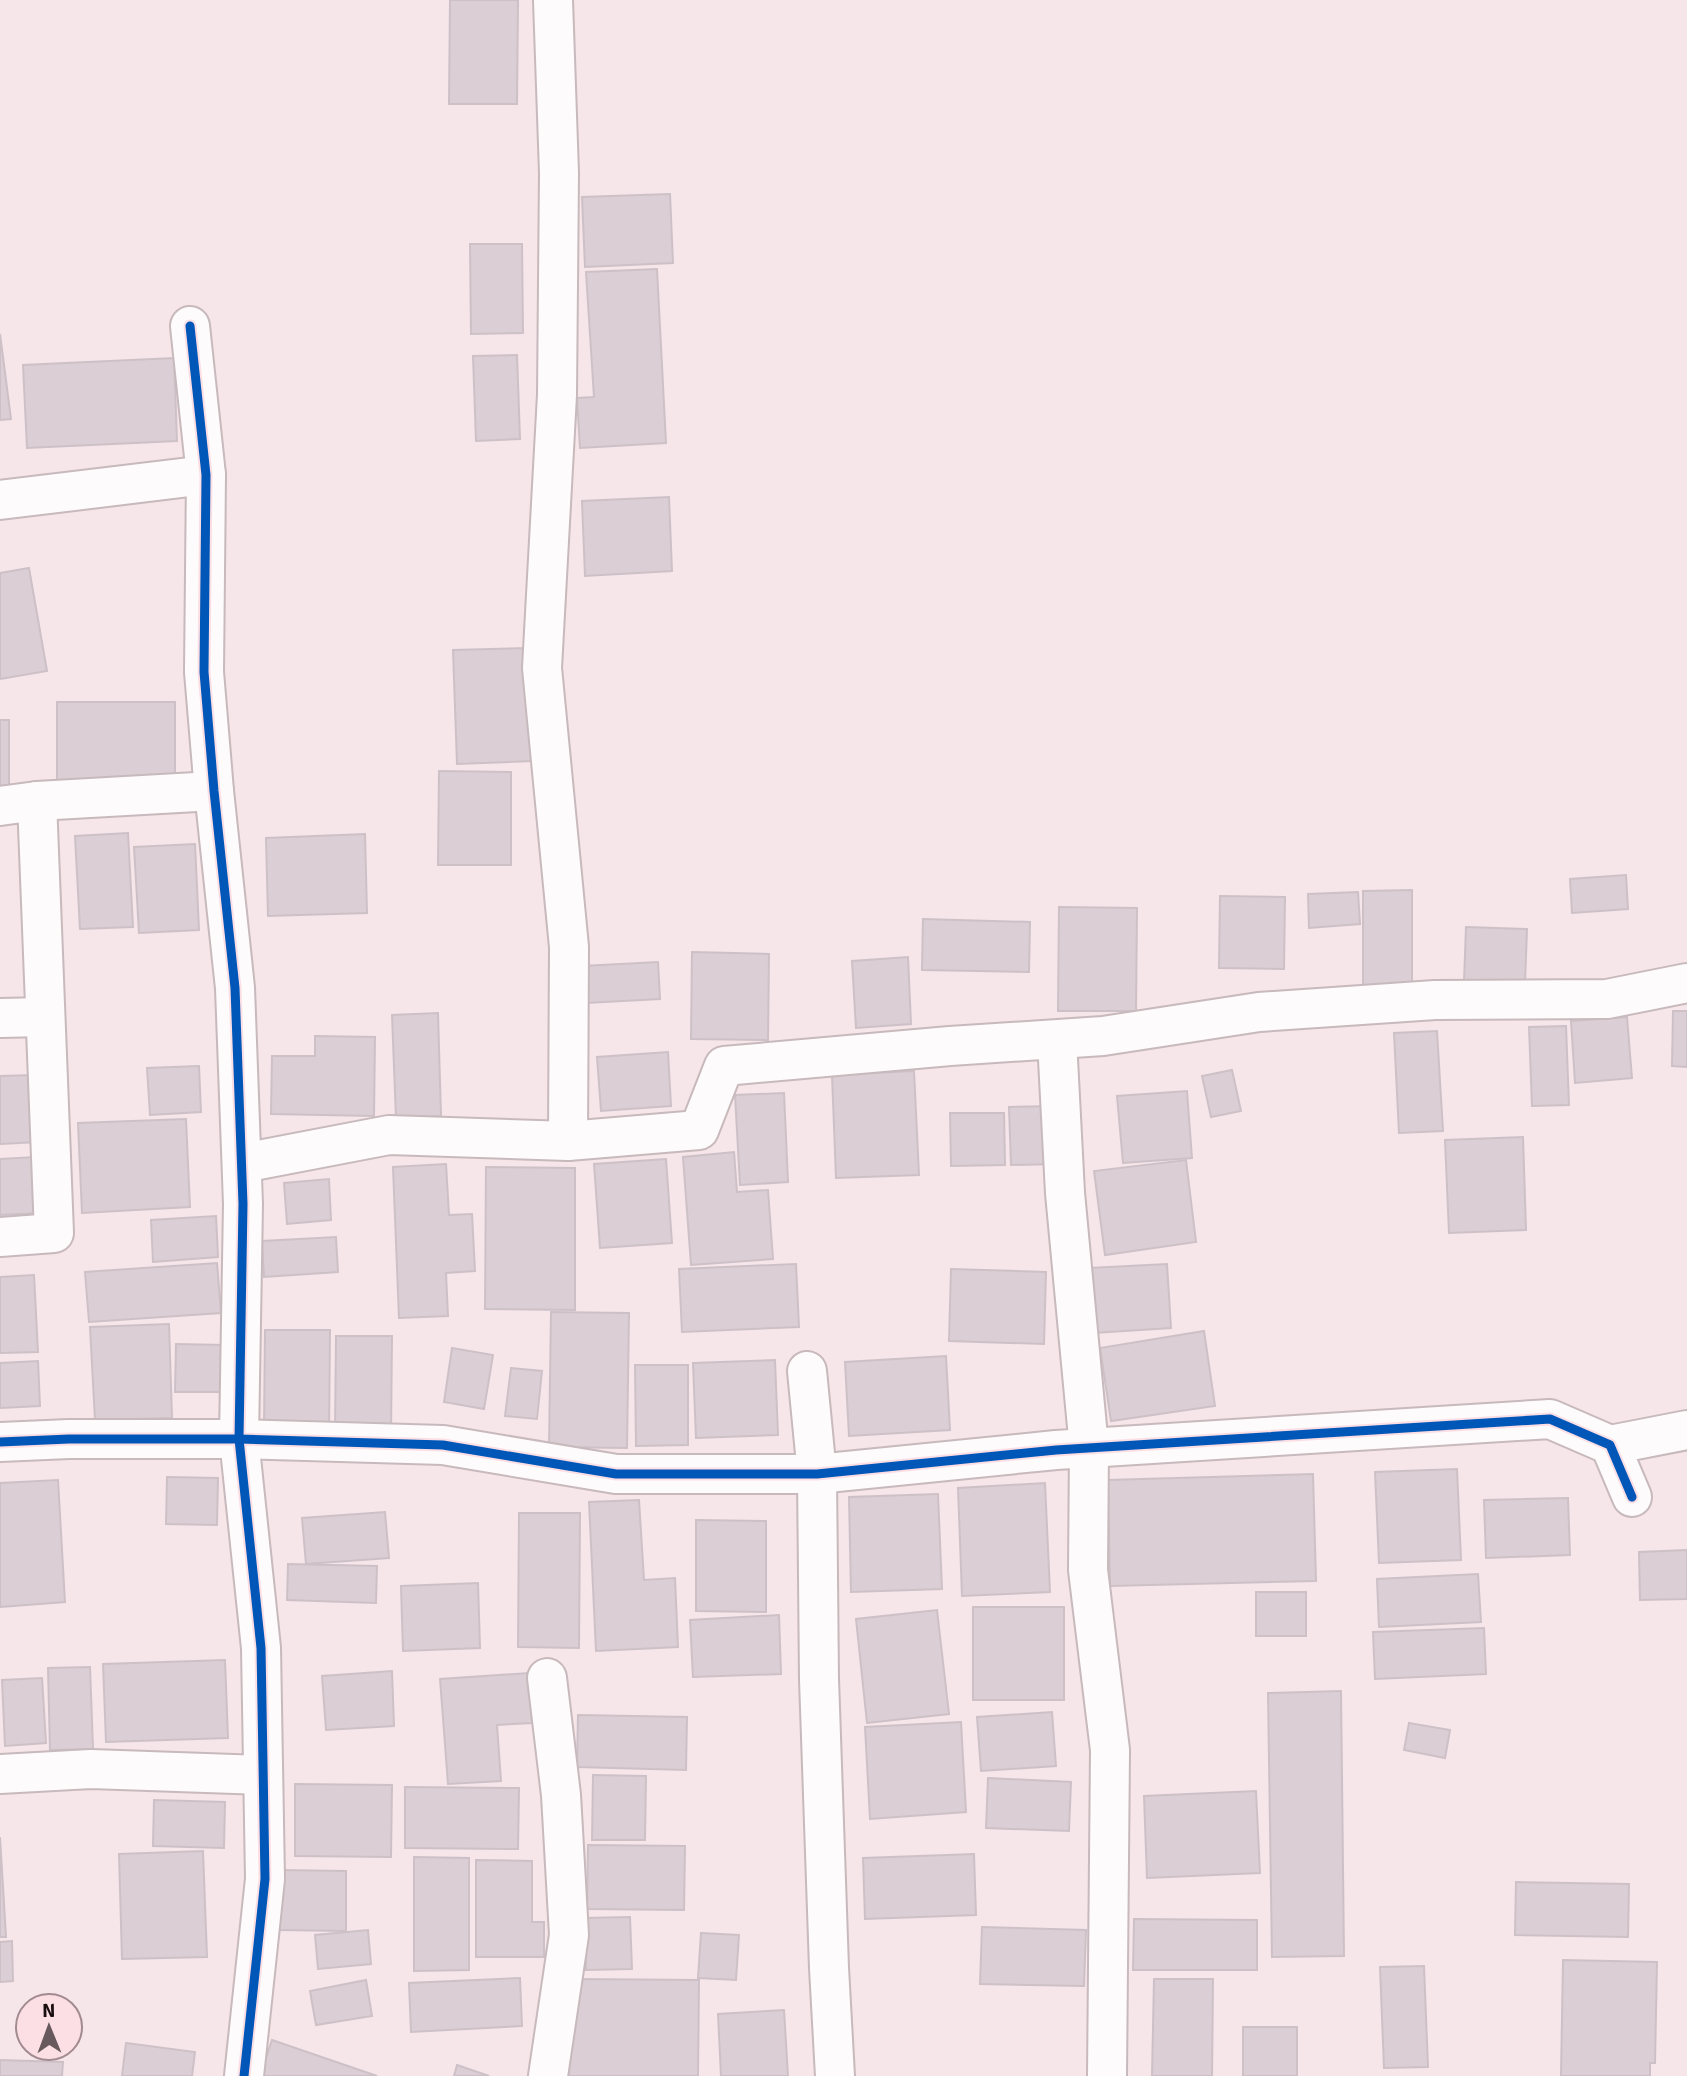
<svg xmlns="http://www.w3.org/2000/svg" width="1687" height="2076" viewBox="0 0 1687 2076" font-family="Signika,sans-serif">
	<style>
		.building { fill: #dbcfd5; stroke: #cdc1c7; stroke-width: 2 }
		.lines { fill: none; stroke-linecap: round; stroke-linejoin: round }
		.minor-casing { stroke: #c7b9bc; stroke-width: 42 }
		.minor { stroke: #fefbfc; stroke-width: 38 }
		.cycleway-casing { stroke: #fcdfe5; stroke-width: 13 }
		.cycleway { stroke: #0057b8; stroke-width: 9 }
	</style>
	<rect width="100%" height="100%" fill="#f6e5e9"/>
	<g class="building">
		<polygon points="450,0 518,0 517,104 449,104"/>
		<polygon points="670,194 673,263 585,267 582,197"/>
		<polygon points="470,244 522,244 523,333 471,334"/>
		<polygon points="657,269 666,443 580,448 577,398 594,397 586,272"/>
		<polygon points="0,334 11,419 0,420"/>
		<polygon points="517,355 520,439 476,441 473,356"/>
		<polygon points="174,358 177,441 27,448 23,365"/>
		<polygon points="669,497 672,571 585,576 582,501"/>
		<polygon points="29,568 47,671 0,679 0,573"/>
		<polygon points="528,648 532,761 457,764 453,650"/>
		<polygon points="57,702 175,702 175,788 57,787"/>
		<rect x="0" y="720" width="9" height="73"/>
		<polygon points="439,771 511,772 511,865 438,865"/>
		<polygon points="128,833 133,927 80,929 75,836"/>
		<polygon points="365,834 367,913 268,916 266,838"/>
		<polygon points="195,844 199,930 139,933 134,847"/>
		<polygon points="1626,875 1628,909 1572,913 1570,879"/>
		<polygon points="1412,890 1412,991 1363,992 1363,891"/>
		<polygon points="1358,892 1360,924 1309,928 1308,894"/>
		<polygon points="1220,896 1285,897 1284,969 1219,968"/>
		<polygon points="1059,907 1137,908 1136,1011 1058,1011"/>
		<polygon points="923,919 1030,922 1029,972 922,970"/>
		<polygon points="1466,927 1527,929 1525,983 1464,982"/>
		<polygon points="692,952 769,954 768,1040 691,1039"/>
		<polygon points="908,957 911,1024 856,1028 852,961"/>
		<polygon points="658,962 660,999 586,1003 583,966"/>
		<polygon points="1673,1011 1687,1011 1687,1067 1672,1066"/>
		<polygon points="438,1013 441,1116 396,1118 392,1015"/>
		<polygon points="1627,1017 1632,1078 1575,1083 1571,1021"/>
		<polygon points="1566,1026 1569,1105 1532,1106 1529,1027"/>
		<polygon points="1437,1031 1443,1131 1399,1133 1394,1033"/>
		<polygon points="315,1036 375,1037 374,1116 271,1114 272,1056 315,1056"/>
		<polygon points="668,1052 671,1106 601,1111 597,1057"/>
		<polygon points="199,1066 201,1112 150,1115 147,1068"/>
		<polygon points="1232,1070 1241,1111 1211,1117 1202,1076"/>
		<polygon points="914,1071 919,1175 836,1178 832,1075"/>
		<polygon points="35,1075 38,1142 0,1144 0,1076"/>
		<polygon points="1187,1091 1192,1158 1123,1163 1117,1096"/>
		<polygon points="784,1093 788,1182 740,1185 735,1095"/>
		<polygon points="1055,1106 1057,1164 1011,1165 1009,1107"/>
		<polygon points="950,1113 1004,1113 1005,1165 951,1166"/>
		<polygon points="186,1119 190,1207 82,1213 78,1123"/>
		<polygon points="1523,1137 1526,1230 1449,1233 1445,1140"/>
		<polygon points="734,1152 737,1192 768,1190 773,1259 691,1265 683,1157"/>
		<polygon points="36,1157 39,1213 0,1215 0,1159"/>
		<polygon points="666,1159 672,1243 600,1248 594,1164"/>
		<polygon points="1186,1160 1196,1242 1105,1255 1094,1171"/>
		<polygon points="446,1164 449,1215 472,1214 475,1271 446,1273 448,1316 399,1318 393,1167"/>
		<polygon points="486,1167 575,1168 575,1310 485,1309"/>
		<polygon points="329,1179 331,1220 287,1224 284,1183"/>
		<polygon points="216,1216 218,1257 153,1262 151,1220"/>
		<polygon points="336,1237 338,1272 264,1277 262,1241"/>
		<polygon points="217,1263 221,1313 89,1322 85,1272"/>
		<polygon points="796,1264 799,1327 682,1332 679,1269"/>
		<polygon points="1167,1264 1171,1328 1094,1333 1090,1268"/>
		<polygon points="951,1269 1046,1272 1044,1344 949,1341"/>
		<polygon points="34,1275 38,1352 0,1353 0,1277"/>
		<polygon points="551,1312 629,1313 627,1448 549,1447"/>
		<polygon points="169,1324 172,1418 95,1420 90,1327"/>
		<polygon points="265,1330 330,1330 329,1434 264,1433"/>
		<polygon points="1204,1331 1215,1406 1111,1421 1100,1348"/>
		<polygon points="336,1336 392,1336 391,1435 335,1434"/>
		<polygon points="176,1344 224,1345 224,1392 175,1392"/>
		<polygon points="452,1348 493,1355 484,1409 444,1402"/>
		<polygon points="946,1356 950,1430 849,1436 845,1362"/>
		<polygon points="775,1360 778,1435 696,1438 693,1363"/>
		<polygon points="38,1361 40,1406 0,1408 0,1363"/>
		<polygon points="635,1365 688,1365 688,1445 636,1446"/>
		<polygon points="511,1368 542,1371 537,1419 505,1416"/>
		<polygon points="1457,1469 1461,1560 1379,1563 1375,1472"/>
		<polygon points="1313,1474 1316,1581 1110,1586 1108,1480"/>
		<polygon points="167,1477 218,1478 217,1525 166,1524"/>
		<polygon points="58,1480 65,1602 0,1607 0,1483"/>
		<polygon points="1045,1483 1050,1592 962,1596 958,1488"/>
		<polygon points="938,1494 942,1589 851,1592 849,1497"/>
		<polygon points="1568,1498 1570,1555 1486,1558 1484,1500"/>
		<polygon points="639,1500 644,1580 675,1578 678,1647 596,1651 589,1502"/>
		<polygon points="385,1512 389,1558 306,1564 302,1518"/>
		<polygon points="519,1513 580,1513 579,1648 518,1647"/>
		<polygon points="696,1520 766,1521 766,1612 696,1611"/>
		<polygon points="1687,1550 1687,1599 1640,1600 1639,1552"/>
		<polygon points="288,1564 377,1566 376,1603 287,1600"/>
		<polygon points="1478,1574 1481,1622 1379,1627 1377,1579"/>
		<polygon points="478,1583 480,1648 403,1651 401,1586"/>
		<rect x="1256" y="1592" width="50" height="44"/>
		<rect x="973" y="1607" width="91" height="93"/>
		<polygon points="937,1610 949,1714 867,1723 856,1619"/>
		<polygon points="779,1615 781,1674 693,1677 690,1620"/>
		<polygon points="1484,1628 1486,1674 1375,1679 1373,1632"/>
		<polygon points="225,1660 228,1738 106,1742 103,1664"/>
		<polygon points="90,1667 93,1749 50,1750 48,1668"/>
		<polygon points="392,1671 394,1726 326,1730 322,1676"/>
		<polygon points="529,1673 532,1723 497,1725 501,1781 448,1784 440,1679"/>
		<polygon points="42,1678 46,1743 5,1746 2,1680"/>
		<polygon points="1341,1691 1344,1956 1272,1957 1268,1693"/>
		<polygon points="1052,1712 1056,1766 981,1771 977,1717"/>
		<polygon points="578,1715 687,1717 686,1770 577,1767"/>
		<polygon points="961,1722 966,1812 870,1819 865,1727"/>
		<polygon points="1409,1723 1450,1730 1445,1758 1404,1750"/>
		<polygon points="593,1775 646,1776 645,1840 592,1840"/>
		<polygon points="988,1778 1071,1782 1069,1831 986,1828"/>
		<polygon points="295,1784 392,1785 391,1857 295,1856"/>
		<polygon points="405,1787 519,1788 518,1849 405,1848"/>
		<polygon points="1256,1791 1260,1873 1147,1878 1144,1796"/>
		<polygon points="154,1800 225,1802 224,1848 153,1846"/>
		<polygon points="0,1837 6,1937 0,1937"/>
		<polygon points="588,1845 685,1846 684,1910 587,1909"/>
		<polygon points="203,1851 207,1957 122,1959 119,1854"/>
		<polygon points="974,1854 976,1915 865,1919 863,1858"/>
		<polygon points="414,1857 469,1858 469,1970 414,1971"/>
		<polygon points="476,1860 532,1861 532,1922 544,1922 544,1957 476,1957"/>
		<polygon points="279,1870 346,1871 346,1931 278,1930"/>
		<polygon points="1516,1882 1629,1884 1628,1937 1515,1935"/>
		<polygon points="630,1917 632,1969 586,1970 584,1918"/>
		<polygon points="1134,1919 1257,1920 1257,1970 1133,1970"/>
		<polygon points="982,1927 1086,1930 1084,1986 980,1984"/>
		<polygon points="368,1930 371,1964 318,1969 315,1935"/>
		<polygon points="701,1933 739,1935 736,1980 698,1978"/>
		<polygon points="12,1941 13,1981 0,1982 0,1942"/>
		<polygon points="1563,1960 1657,1962 1655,2063 1650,2063 1650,2076 1561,2076"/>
		<polygon points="1424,1966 1428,2067 1384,2068 1380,1967"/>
		<polygon points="520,1978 522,2026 411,2032 409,1983"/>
		<polygon points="571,1979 699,1980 698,2076 569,2076"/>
		<polygon points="1154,1979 1213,1979 1212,2076 1152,2076"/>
		<polygon points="366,1980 372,2016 316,2025 310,1991"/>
		<polygon points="784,2010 788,2076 721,2076 718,2014"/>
		<rect x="1243" y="2027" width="54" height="49"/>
		<polygon points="272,2040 377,2076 260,2076"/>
		<polygon points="126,2043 195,2052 192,2076 122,2076"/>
		<polygon points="0,2060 63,2062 62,2076 0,2076"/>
		<polygon points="457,2065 489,2076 454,2076"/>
	</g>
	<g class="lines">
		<defs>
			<g id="minor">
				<polyline points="553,0 559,173 557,395 542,668 569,947 568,1141"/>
				<polyline points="190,326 206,475 204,672 214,791 235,988 243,1204 239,1439 261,1648 265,1879 244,2076"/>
				<polyline points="0,500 206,475"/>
				<polyline points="37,801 214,791"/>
				<polyline points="0,806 37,801 54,1233 0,1237"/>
				<polyline points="0,1018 45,1017"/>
				<polyline points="1057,1040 1065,1193 1089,1448 1088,1570 1110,1750 1107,2076"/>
				<polyline points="243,1163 389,1135 568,1141 699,1130 724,1066 950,1046 1103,1036 1259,1012 1435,1000 1607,999 1687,983"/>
				<polyline points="807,1371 817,1474 819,1679 829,1968 835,2076"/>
				<polyline points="0,1442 69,1439 239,1439 443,1445 616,1474 817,1474 1056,1450 1550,1419 1610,1445 1632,1497"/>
				<polyline points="1610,1445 1687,1430"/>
				<polyline points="547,1678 561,1795 569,1935 548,2076"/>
				<polyline points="0,1774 91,1769 263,1775"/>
			</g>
		</defs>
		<use href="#minor" class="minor-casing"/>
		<use href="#minor" class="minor"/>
		<defs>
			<g id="cycleway">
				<polyline points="190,326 206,475 204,672 214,791 235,988 243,1204 239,1439 261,1648 265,1879 244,2076"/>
				<polyline points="0,1442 69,1439 239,1439 443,1445 616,1474 817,1474 1056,1450 1550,1419 1610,1445 1632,1497"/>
			</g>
		</defs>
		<use href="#cycleway" class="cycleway-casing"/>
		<use href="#cycleway" class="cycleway"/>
	</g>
	<g transform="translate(49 2027) rotate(359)"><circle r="33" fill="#fcdfe5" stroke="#a28b90" stroke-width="2"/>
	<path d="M0-5L12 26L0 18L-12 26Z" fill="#67595d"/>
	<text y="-10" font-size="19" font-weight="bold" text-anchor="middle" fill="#1a0e11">N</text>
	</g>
</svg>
